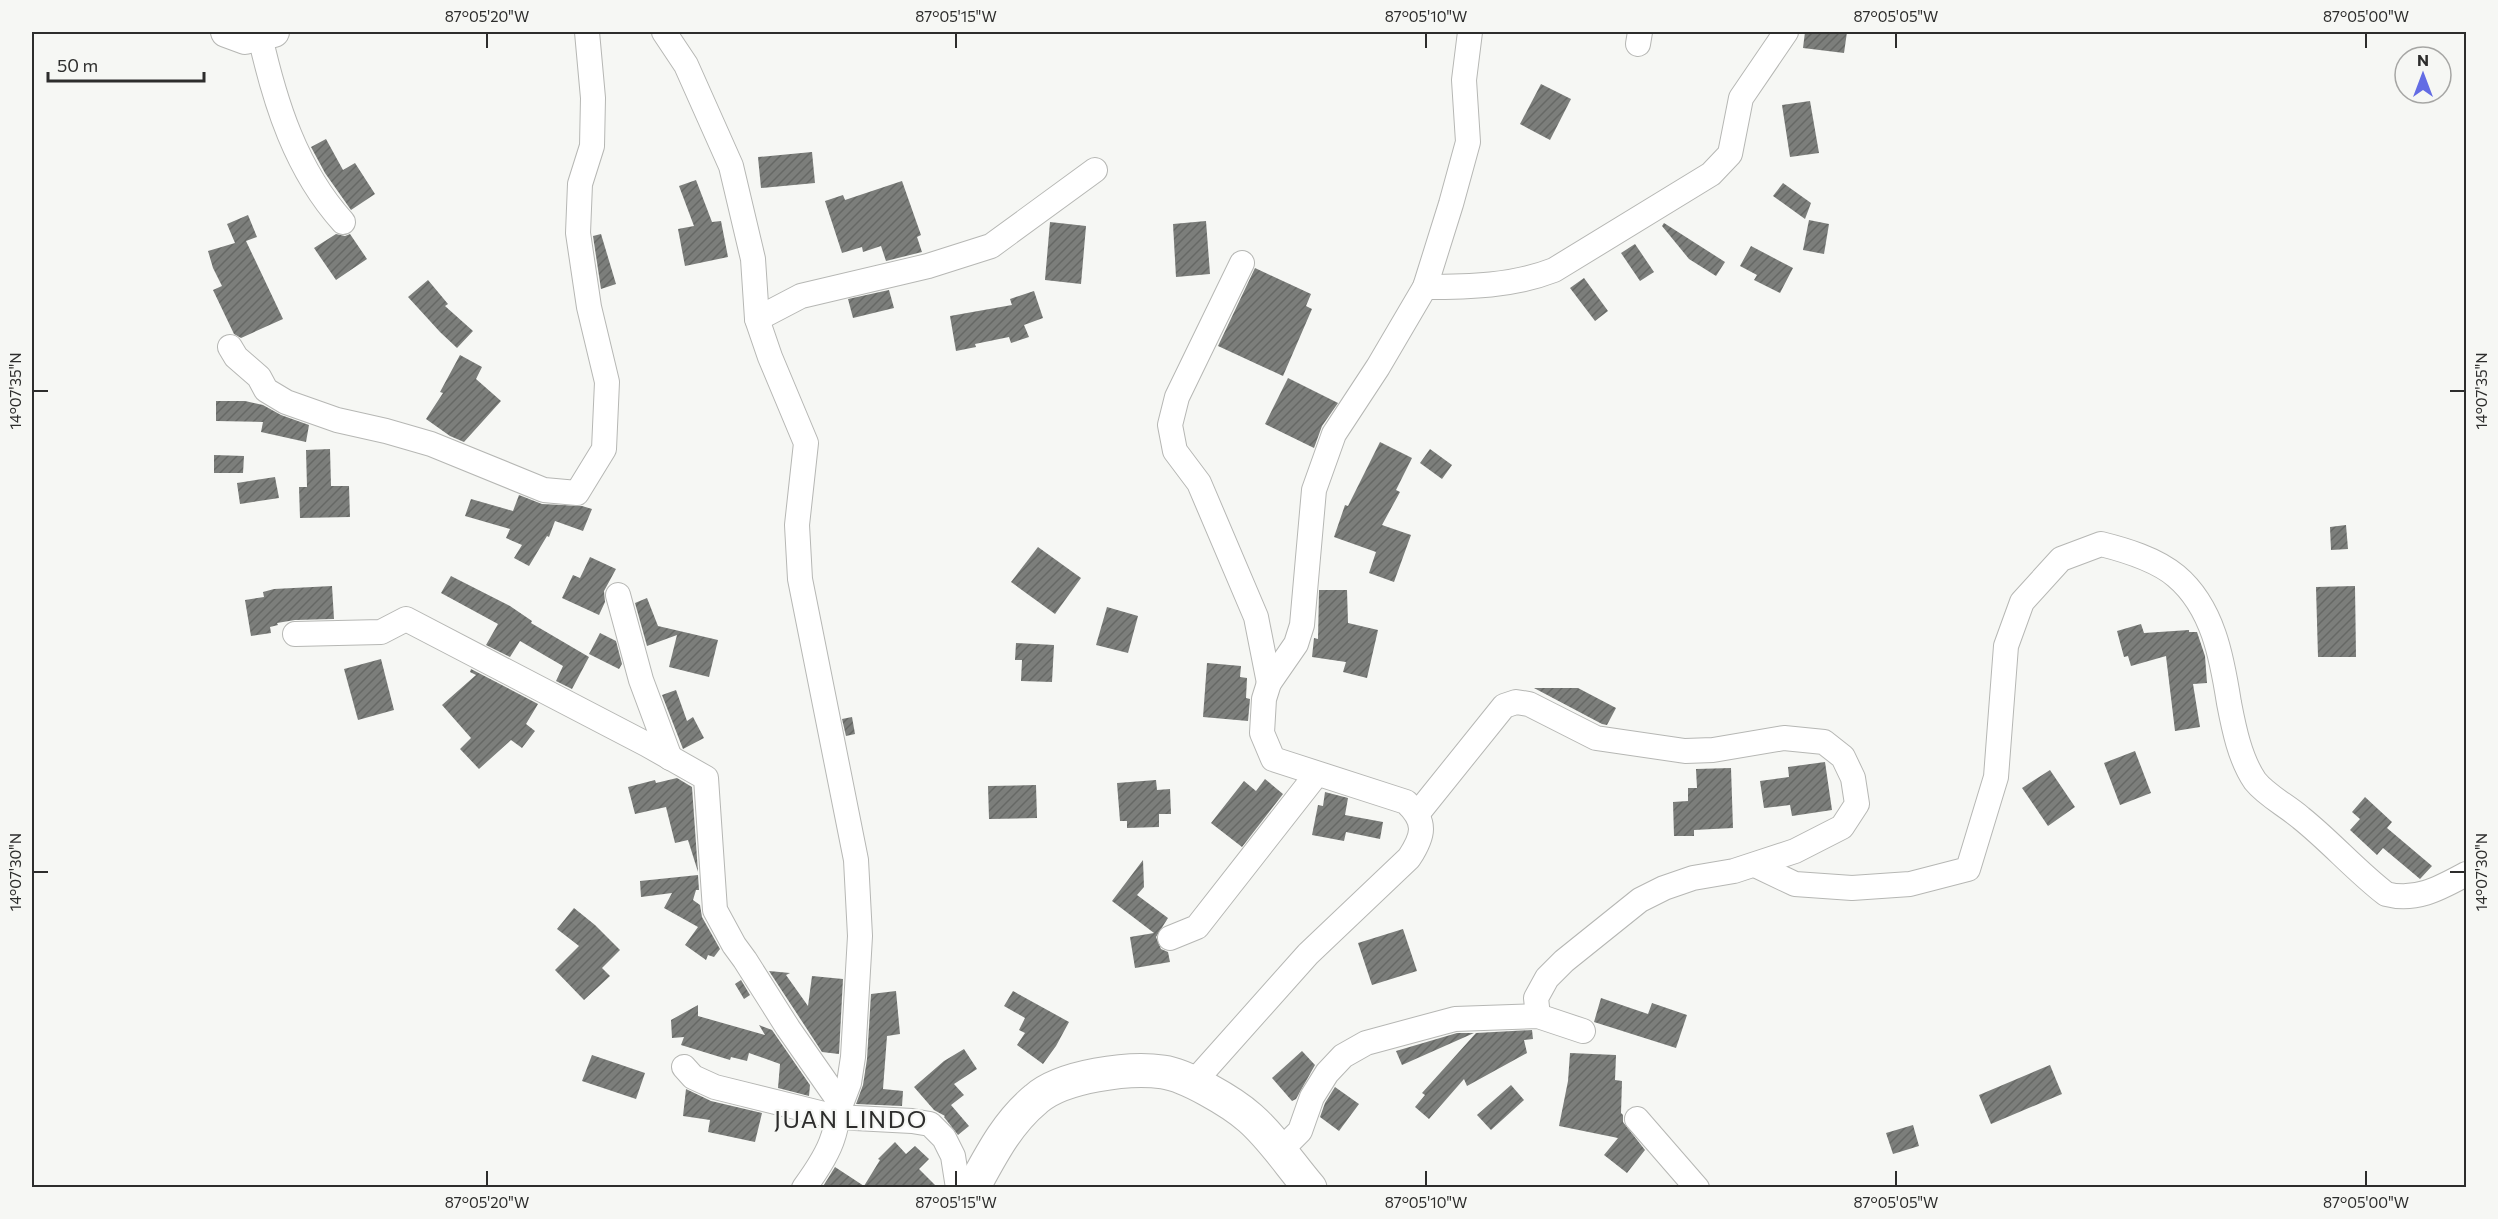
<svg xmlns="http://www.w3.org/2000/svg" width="2498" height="1219" viewBox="0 0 2498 1219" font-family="Commissioner,sans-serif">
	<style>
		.building { fill: url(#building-hatch) }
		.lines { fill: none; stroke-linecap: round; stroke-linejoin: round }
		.minor-casing { stroke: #b6b7b4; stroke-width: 26 }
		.tertiary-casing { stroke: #b6b7b4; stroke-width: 32 }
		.secondary-casing { stroke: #b6b7b4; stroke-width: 35 }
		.minor { stroke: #fff; stroke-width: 24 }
		.tertiary { stroke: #fff; stroke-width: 30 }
		.secondary { stroke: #fff; stroke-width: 33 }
		.ticks { fill: none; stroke: #2d2d2c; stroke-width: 2 }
		.labels { text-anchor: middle; stroke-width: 4.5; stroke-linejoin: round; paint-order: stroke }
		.quarter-label { font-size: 24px; letter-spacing: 1.5px; fill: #2d2d2c; stroke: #f6f7f4 }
		.neatline { fill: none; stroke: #2d2d2c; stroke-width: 2 }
		.ticks-label { font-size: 15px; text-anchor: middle; fill: #2d2d2c }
	</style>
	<defs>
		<pattern id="building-hatch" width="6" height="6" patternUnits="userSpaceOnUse" patternTransform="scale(1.5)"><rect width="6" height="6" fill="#7c7e7b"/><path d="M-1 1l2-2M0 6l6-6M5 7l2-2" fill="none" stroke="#666865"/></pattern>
	</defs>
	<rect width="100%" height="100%" fill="#f6f7f4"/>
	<g class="building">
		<polygon points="1805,32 1847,32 1844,53 1803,48"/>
		<polygon points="1541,84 1571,99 1550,140 1520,124"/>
		<polygon points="1810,101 1819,153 1790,157 1782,105"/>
		<polygon points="326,139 343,170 355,163 375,194 351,210 325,173 311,147"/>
		<polygon points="812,152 815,183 761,188 758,157"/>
		<polygon points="696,180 712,222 721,221 728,257 685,266 678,229 694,226 679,186"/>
		<polygon points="902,181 921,235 917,237 922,252 886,261 881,246 863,252 862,247 842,253 825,201 843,195 845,200"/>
		<polygon points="1783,183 1811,203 1805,219 1773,196"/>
		<polygon points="248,215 257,237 246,241 283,319 241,338 234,334 213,290 222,286 213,268 208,251 235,243 227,224"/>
		<polygon points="1809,220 1829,224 1824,254 1803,250"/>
		<polygon points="1206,221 1210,274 1176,277 1173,224"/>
		<polygon points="1050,222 1086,226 1081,284 1045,280"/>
		<polygon points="1664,223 1725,262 1716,276 1689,259 1662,226"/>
		<polygon points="336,234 345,236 350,234 367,259 336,280 314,248"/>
		<polygon points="601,234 616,284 601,289 593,236"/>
		<polygon points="1635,244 1654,272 1640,281 1621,253"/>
		<polygon points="1751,246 1793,268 1780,293 1754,280 1757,275 1740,266"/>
		<polygon points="1255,268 1311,294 1306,306 1312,309 1283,376 1218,346"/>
		<polygon points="1584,278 1608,311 1595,321 1570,288"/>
		<polygon points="428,280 448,304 445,306 473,331 457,348 440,332 408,297"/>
		<polygon points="889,290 894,308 853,318 848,299"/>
		<polygon points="1034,291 1043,318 1024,325 1029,337 1011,343 1009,337 975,344 976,347 956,351 950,316 1012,305 1010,299"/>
		<polygon points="460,355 482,367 476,379 501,401 464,442 450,436 426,419 443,393 440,392"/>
		<polygon points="1288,378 1338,403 1322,426 1314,448 1265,424"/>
		<polygon points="216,401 245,401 263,405 281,415 309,425 306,442 261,432 263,422 216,421"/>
		<polygon points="1380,442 1412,458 1396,490 1400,492 1382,525 1411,535 1394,582 1369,573 1376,552 1334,537 1345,505 1348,506"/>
		<polygon points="330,449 331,486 349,486 350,517 300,518 299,487 307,487 306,450"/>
		<polygon points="1430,449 1452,465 1442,479 1420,463"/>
		<polygon points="214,455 244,456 243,473 214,473"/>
		<polygon points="275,477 279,498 240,504 237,483"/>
		<polygon points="519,495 542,504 582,506 592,509 583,531 555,521 549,537 547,536 529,566 514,558 522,545 506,538 510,529 465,516 471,499 513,511"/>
		<polygon points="2346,525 2348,549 2331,550 2330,527"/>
		<polygon points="1038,547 1081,578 1055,614 1011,582"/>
		<polygon points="590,557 616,569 604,591 605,602 599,615 562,598 573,575 580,578"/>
		<polygon points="451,576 510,606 532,621 531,623 589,657 572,689 556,681 563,666 520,641 510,657 486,645 498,624 441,593"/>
		<polygon points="332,586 334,619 295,620 277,623 278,625 270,627 271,633 251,636 245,600 264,597 263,592 274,589"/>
		<polygon points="2355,586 2356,657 2318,657 2316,587"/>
		<polygon points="1319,590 1347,590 1348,623 1378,630 1367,678 1343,672 1346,662 1312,657 1314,638 1318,639"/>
		<polygon points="647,598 658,626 718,640 709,677 669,667 677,635 647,646 635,603"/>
		<polygon points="1107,607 1138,616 1128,653 1096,645"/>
		<polygon points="2141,624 2144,633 2189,630 2189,632 2197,632 2205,656 2207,683 2193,684 2200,727 2175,731 2166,656 2131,666 2128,656 2124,657 2117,631"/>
		<polygon points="600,633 616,641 622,664 619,669 589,654"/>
		<polygon points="1016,643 1054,645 1052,682 1021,681 1022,660 1015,660"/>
		<polygon points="381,659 394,710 358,720 344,669"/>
		<polygon points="1207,663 1241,666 1240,677 1247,678 1246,698 1250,699 1248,721 1203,717"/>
		<polygon points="471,669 538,704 526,724 535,731 522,748 511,740 479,769 460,749 471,738 442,705 476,675 470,672"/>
		<polygon points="1534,688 1578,688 1616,708 1607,725 1602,724"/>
		<polygon points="676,690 687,721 693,717 704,738 683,749 662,695"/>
		<polygon points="852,717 855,734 846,736 842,719"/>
		<polygon points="2135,751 2151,793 2120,805 2104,763"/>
		<polygon points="1825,762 1832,810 1792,816 1790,805 1764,808 1760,781 1789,777 1788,767"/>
		<polygon points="1731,768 1733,828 1694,830 1694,836 1674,836 1673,802 1688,801 1688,788 1697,788 1696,769"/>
		<polygon points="2050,770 2075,807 2048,826 2022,788"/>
		<polygon points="677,778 692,787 698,872 688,840 675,843 666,807 635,814 628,787 655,780 656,783"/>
		<polygon points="1265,779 1283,794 1242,847 1211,823 1244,781 1256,791"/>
		<polygon points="1156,780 1157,790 1170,789 1171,814 1159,814 1159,827 1127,828 1127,821 1120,821 1117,783"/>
		<polygon points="1036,785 1037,818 989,819 988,786"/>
		<polygon points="1325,792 1348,798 1345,815 1383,822 1380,839 1346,832 1344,841 1312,835 1318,805 1323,806"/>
		<polygon points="2365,797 2392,822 2387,828 2432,866 2420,879 2383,848 2377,855 2350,830 2360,819 2352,812"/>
		<polygon points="1143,860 1144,887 1137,895 1168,918 1156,937 1161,949 1168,952 1170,962 1135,968 1130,937 1154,933 1112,901"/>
		<polygon points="698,875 699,890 696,890 693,900 700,905 702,917 720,949 714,957 708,955 706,960 685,945 698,927 664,908 672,893 641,897 640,881"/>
		<polygon points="574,908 595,925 620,950 602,968 610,976 584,1000 555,970 579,946 557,929"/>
		<polygon points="1403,929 1417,971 1372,985 1358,943"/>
		<polygon points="769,971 790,973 786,975 808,1006 812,976 843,979 839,1054 822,1052"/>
		<polygon points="741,980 750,995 744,999 735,984"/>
		<polygon points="896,991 900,1034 887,1036 883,1089 903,1091 902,1106 856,1104 863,1085 867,1059 871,994"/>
		<polygon points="1013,991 1069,1022 1056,1046 1043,1064 1017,1045 1025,1033 1019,1030 1025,1018 1004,1006"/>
		<polygon points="1601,998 1648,1014 1652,1003 1687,1015 1676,1048 1594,1022"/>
		<polygon points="698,1005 698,1016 765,1035 759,1025 772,1030 810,1085 809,1096 778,1088 780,1064 749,1053 747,1061 731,1057 730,1060 681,1045 684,1037 672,1038 671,1020"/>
		<polygon points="1532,1030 1533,1039 1524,1040 1527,1053 1467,1086 1464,1079 1429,1119 1415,1107 1425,1095 1422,1093 1476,1033"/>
		<polygon points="1457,1033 1474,1033 1402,1065 1396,1051"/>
		<polygon points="964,1049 977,1069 954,1084 964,1095 951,1105 969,1126 958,1135 944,1117 945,1116 934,1110 914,1087 944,1061"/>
		<polygon points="1302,1051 1315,1065 1296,1099 1292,1101 1272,1078"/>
		<polygon points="1570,1053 1616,1055 1615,1080 1622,1081 1621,1113 1623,1115 1623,1122 1645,1150 1627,1173 1604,1155 1618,1138 1559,1126 1568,1081"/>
		<polygon points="592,1055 645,1073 636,1099 582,1081"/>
		<polygon points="2050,1065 2062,1094 1991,1124 1979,1095"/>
		<polygon points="1511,1085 1524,1100 1491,1130 1477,1115"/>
		<polygon points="1335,1087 1359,1104 1339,1131 1320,1117 1325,1103"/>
		<polygon points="686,1089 711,1101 762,1113 755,1142 708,1132 710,1120 683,1116"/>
		<polygon points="1913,1125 1919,1146 1893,1154 1886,1133"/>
		<polygon points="895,1142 906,1154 915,1146 929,1159 919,1169 938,1188 822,1188 835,1167 864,1186 880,1160 878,1159"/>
	</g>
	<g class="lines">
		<defs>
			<g id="minor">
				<polyline points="664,32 686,65 731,166 753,259 757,319 770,357 806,443 797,525 800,579 856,860 860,936 853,1057 849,1083 841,1104"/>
				<path d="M260,36C275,103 296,170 343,222"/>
				<polyline points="1638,44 1640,32"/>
				<polyline points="1242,263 1177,397 1170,425 1175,451 1199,483 1256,617 1269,683"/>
				<path d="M1425,287C1469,287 1513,286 1554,270L1711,174L1730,154L1741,98L1786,32"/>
				<polyline points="757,319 801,296 928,266 991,246 1095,170"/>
				<polyline points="230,347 236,357 259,377 266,390 286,402 337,420 386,431 431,444 544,490 577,493 604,449 607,382 589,307 578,233 580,184 592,146 593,98 587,32"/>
				<polyline points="618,595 641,680 670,758"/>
				<path d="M295,634L381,632L406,619L646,744L706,778L715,910L734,945L745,960L788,1028L841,1104C837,1115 837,1126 833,1137C828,1154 815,1173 804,1188"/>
				<polyline points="1418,813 1504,706 1516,702 1529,704 1596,738 1685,751 1713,750 1784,738 1824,742 1843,757 1853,778 1857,804 1842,827 1795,851 1734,871 1693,878 1664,888 1640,900 1564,961 1547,978 1536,998 1538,1016"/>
				<path d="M1755,865L1795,884L1852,888L1910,884L1968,869L1996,777L2006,646L2022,602L2061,559L2101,544C2125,550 2156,559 2176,576C2213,607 2222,658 2229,703C2234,729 2240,759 2255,781C2267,796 2286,805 2301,818C2331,842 2356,871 2386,894C2416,902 2440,888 2466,874"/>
				<polyline points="1170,938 1197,927 1316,775"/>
				<polyline points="684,1067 693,1077 715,1087 836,1117 912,1121 930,1124 944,1138 953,1156 958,1188"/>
				<path d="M1193,1083L1308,954L1409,858C1424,835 1427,822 1406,802L1273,759L1262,733L1264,699L1269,683L1296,644L1302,625L1314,490L1334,434L1378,367L1425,287L1451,204L1468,142L1464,80L1470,32"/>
				<polyline points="1637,1119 1697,1188"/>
				<polyline points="1279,1152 1300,1131 1312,1097 1327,1073 1343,1056 1366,1043 1455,1019 1538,1016 1583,1031"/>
			</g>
			<polyline id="tertiary" points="226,32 245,39 274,32"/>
			<path id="secondary" d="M973,1188C991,1155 1007,1123 1036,1099C1062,1076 1129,1067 1163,1072C1186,1075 1232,1102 1250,1118C1272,1137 1291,1166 1310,1188"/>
		</defs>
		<use href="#minor" class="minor-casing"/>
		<use href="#tertiary" class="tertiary-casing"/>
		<use href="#secondary" class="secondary-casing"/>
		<use href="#minor" class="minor"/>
		<use href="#tertiary" class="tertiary"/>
		<use href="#secondary" class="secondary"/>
	</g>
	<path class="ticks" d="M487,33V48M956,33V48M1426,33V48M1896,33V48M2366,33V48M33,391H48M2450,391H2465M33,872H48M2450,872H2465M487,1171V1186M956,1171V1186M1426,1171V1186M1896,1171V1186M2366,1171V1186"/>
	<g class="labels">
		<g class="quarter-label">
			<text x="851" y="1128">JUAN LINDO</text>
		</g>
	</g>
	<rect width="2498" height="1219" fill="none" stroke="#f6f7f4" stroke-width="66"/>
	<g transform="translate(2423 75)"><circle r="28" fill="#f6f7f4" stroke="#a6a6a4" stroke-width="1.5"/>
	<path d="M0-4.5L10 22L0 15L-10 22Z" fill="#636ce4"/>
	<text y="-9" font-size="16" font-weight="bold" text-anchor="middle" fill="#2d2d2c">N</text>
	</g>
	<path d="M48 72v9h156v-9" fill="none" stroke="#2d2d2c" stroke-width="3"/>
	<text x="57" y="72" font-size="18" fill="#2d2d2c" stroke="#f6f7f4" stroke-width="4.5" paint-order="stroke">50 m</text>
	<rect x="33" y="33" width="2432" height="1153" class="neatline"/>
	<g class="ticks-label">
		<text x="487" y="22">87°05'20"W</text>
		<text x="956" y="22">87°05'15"W</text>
		<text x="1426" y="22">87°05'10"W</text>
		<text x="1896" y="22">87°05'05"W</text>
		<text x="2366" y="22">87°05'00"W</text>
		<text transform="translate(16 391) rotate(-90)" y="5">14°07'35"N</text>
		<text transform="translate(2482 391) rotate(-90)" y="5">14°07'35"N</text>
		<text transform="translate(16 872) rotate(-90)" y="5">14°07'30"N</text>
		<text transform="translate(2482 872) rotate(-90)" y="5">14°07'30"N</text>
		<text x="487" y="1208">87°05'20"W</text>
		<text x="956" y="1208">87°05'15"W</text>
		<text x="1426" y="1208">87°05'10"W</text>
		<text x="1896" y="1208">87°05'05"W</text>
		<text x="2366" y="1208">87°05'00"W</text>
	</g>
</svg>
